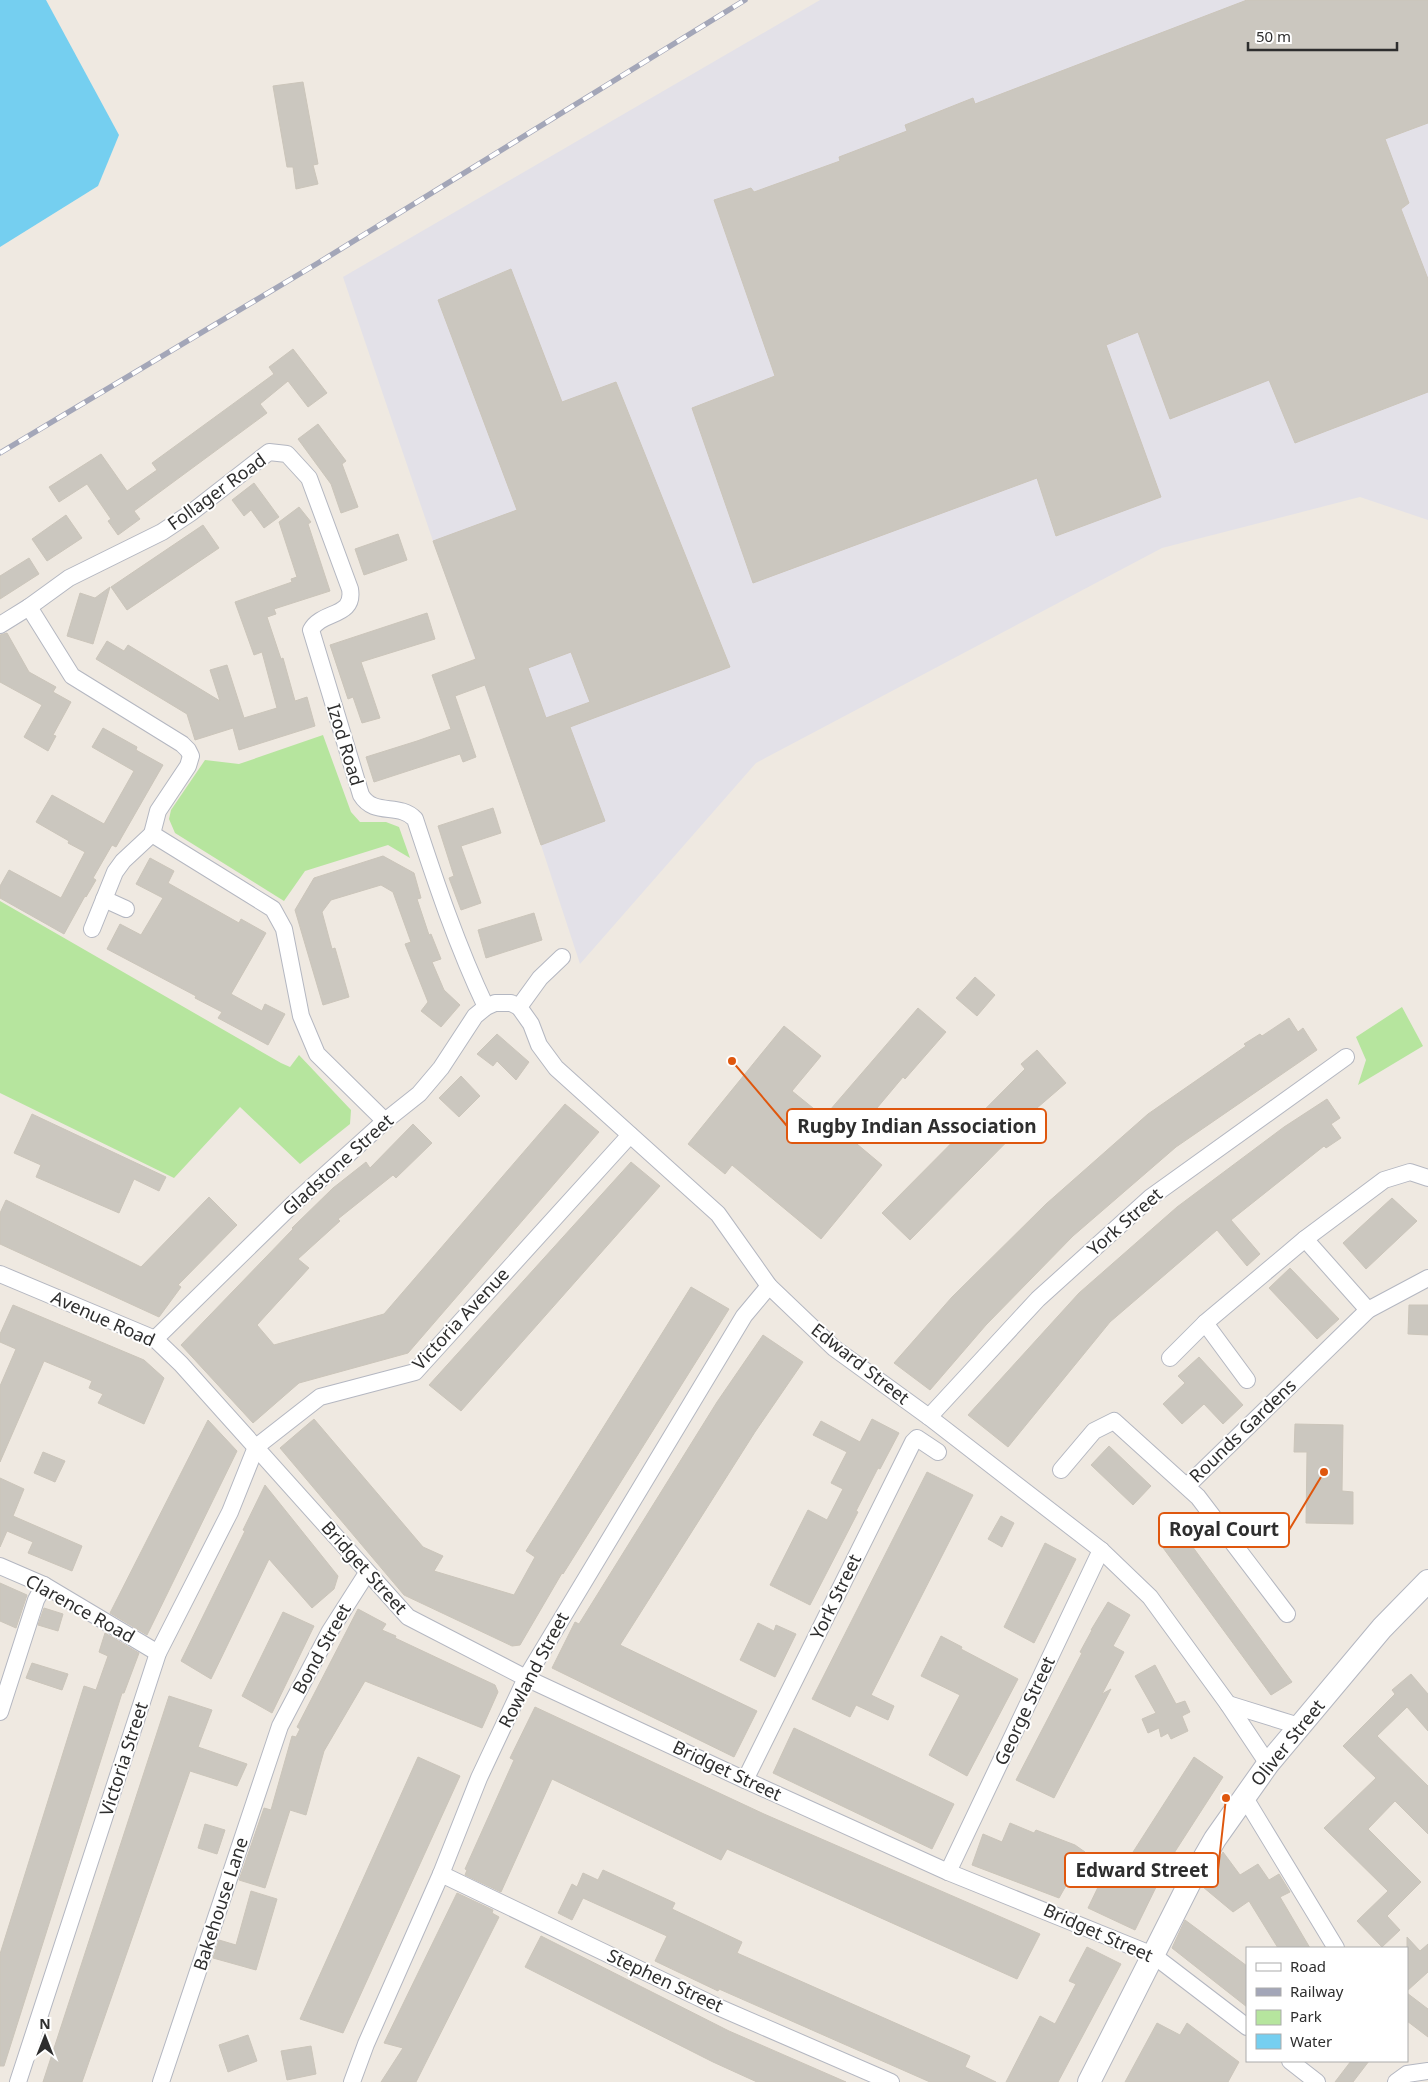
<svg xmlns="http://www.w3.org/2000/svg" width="1428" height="2082" viewBox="0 0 1428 2082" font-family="'Noto Sans',sans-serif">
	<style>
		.industrial { fill: #e3e1e8 }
		.green { fill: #b6e59e }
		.water { fill: #75cff0 }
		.building { fill: #cbc7bf; stroke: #cbc5ba; fill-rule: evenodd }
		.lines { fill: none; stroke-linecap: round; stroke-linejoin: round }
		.street-casing { stroke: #b4b7c1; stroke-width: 18 }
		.secondary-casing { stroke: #b4b7c1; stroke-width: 24 }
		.street { stroke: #fff; stroke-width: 16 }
		.secondary { stroke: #fff; stroke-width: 22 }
		.rail-casing { stroke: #a3a6b8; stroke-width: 5.5 }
		.rail { stroke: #fff; stroke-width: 4; stroke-dasharray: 11; stroke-linecap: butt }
		.labels { text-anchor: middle; stroke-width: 4; stroke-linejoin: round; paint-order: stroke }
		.street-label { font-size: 18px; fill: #2e2e2e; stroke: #fff }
		.leader { fill: none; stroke: #df570e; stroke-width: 2 }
		.callout-dot { fill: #df570e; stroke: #fff; stroke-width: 2 }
		.callout { fill: #fff; stroke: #df570e; stroke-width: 2 }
		.callout-label { font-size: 19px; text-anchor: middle; font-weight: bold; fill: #2e2e2e }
	</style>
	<rect width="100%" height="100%" fill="#efe9e1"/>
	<polygon class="industrial" points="820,0 1428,0 1428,520 1360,497 1162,548 756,763 580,964 541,845 433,541 343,277"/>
	<g class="green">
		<polygon points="323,735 351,812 360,822 386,822 399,827 410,858 388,845 305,871 284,901 175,833 169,819 171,810 205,760 239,764"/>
		<polygon points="0,901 281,1063 290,1067 299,1055 351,1110 350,1124 300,1164 240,1107 174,1178 0,1093"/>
		<polygon points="1402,1007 1423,1046 1358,1085 1366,1060 1356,1037"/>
	</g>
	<polygon class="water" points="0,0 46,0 119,135 98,186 0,247"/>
	<g class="building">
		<polygon points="1247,0 1428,0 1428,123 1385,139 1409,203 1401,209 1428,279 1428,392 1295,443 1269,380 1170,419 1138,332 1106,345 1161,497 1056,536 1037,478 753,583 692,408 775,376 714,200 751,188 754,192 840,161 839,157 907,131 905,125 973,98 975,104"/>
		<polygon points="303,82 318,164 313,165 318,184 296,189 293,167 287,167 273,86"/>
		<path d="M511,269L562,402L616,382L730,667L570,727L605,821L541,845L485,685L455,696L476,757L463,762L460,754L374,782L366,757L417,741L451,729L432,675L476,659L433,541L517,510L438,300ZM571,652L590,702L546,718L528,668Z"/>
		<polygon points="293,349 327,393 308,407 288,381 260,404 267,413 134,511 140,519 118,535 108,521 111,519 87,484 59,502 49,487 101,454 127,491 157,470 152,463 274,374 269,367"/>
		<polygon points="318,424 346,461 342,464 358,507 341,513 331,484 298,439"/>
		<polygon points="254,483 279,517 264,528 251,510 244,516 232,500"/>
		<polygon points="299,507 311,522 308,524 330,591 274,609 276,614 267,617 281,659 283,658 295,701 307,697 315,726 239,750 233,728 195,740 187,714 96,659 107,641 124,651 128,645 220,701 210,670 227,665 244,718 277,708 262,652 254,655 235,602 292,582 291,579 297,577 279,522"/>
		<polygon points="66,515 82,538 47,561 32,539"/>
		<polygon points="203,525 219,548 127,610 111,587"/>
		<polygon points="398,534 407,560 364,575 355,549"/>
		<polygon points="29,558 39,574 0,599 0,576"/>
		<polygon points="110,587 93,644 67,636 80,593 95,598"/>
		<polygon points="427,613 435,639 361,662 380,718 362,723 353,697 348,699 330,645"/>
		<polygon points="7,633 29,672 56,687 53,692 71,702 53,735 56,736 48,751 24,737 42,705 0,682 0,635"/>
		<polygon points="103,728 137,747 136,750 163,765 116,847 112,845 93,878 96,880 86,897 85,896 64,934 0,898 0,886 9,870 61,898 85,852 68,843 69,841 36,822 52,795 104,824 134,771 92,747"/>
		<polygon points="493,808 501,833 461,846 481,903 461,910 449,878 454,876 438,826"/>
		<polygon points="383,856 414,873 421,898 417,899 429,935 431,934 441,959 432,962 444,990 460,1005 441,1027 421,1011 428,1002 405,944 411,942 393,892 381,885 331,900 322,912 332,949 335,948 349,997 323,1005 295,910 314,878"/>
		<polygon points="150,858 174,871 168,883 239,923 241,919 266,933 231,994 262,1011 265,1004 285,1014 268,1045 218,1018 222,1012 195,998 196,996 107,949 120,924 141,935 163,898 136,884"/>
		<polygon points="534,913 542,940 486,958 478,930"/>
		<polygon points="975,977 995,995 977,1016 956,998"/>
		<polygon points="918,1008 946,1032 905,1079 903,1077 851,1139 882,1165 821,1239 732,1165 725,1174 688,1144 784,1026 821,1056 792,1091 824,1117"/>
		<polygon points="1289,1018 1298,1032 1303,1028 1317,1050 1176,1147 1073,1236 986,1325 930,1390 894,1363 952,1297 1046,1204 1148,1114 1246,1046 1244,1044 1260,1034 1262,1036"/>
		<polygon points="497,1034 529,1062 516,1080 497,1061 493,1066 477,1054"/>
		<polygon points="1037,1050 1066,1083 1037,1108 1039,1109 910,1240 882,1213 1025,1069 1021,1064"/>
		<polygon points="461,1076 480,1096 459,1117 439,1098"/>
		<polygon points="1327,1099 1340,1118 1331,1124 1341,1138 1326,1148 1324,1146 1231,1220 1260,1254 1247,1266 1217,1230 1110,1322 1008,1447 968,1415 1079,1293 1177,1207 1284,1127"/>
		<polygon points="565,1104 599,1132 408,1353 299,1383 253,1423 181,1345 293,1229 292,1228 333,1188 366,1162 370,1168 413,1124 432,1143 396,1178 393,1175 338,1219 340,1221 298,1259 309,1268 257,1325 274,1345 384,1314"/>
		<polygon points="32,1114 166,1177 159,1191 134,1179 119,1213 36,1177 41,1165 14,1153"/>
		<polygon points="631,1162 660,1186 461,1411 429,1385"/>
		<polygon points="209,1197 237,1225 178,1285 181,1287 159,1317 0,1244 0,1213 6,1200 141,1267"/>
		<polygon points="1392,1198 1417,1221 1366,1269 1343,1243"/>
		<polygon points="1290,1268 1339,1319 1317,1339 1269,1288"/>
		<polygon points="691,1287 729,1309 563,1574 562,1573 520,1645 512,1646 404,1595 280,1448 314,1419 423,1547 443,1556 434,1571 514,1595 535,1557 526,1551"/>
		<polygon points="13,1305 144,1360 164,1378 144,1424 98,1403 103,1394 89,1388 92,1381 44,1361 0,1462 0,1386 16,1349 0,1342 0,1334"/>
		<polygon points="1409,1305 1428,1305 1428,1335 1408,1334"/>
		<polygon points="763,1335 803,1362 755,1432 620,1645 757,1711 734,1757 552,1668 575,1622 579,1624 717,1402"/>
		<polygon points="1199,1357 1243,1405 1223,1424 1204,1404 1182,1424 1163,1404 1185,1383 1178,1376"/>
		<polygon points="872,1419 899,1433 880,1469 878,1468 856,1511 858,1512 810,1605 770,1585 808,1510 827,1520 843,1489 831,1483 847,1452 813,1435 821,1421 860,1442"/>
		<polygon points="208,1420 237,1451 147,1635 110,1613"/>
		<polygon points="1295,1424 1343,1425 1342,1491 1353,1492 1353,1524 1306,1523 1307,1452 1294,1452"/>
		<polygon points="1109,1446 1151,1486 1133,1505 1091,1465"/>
		<polygon points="43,1452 65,1461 55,1482 34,1473"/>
		<polygon points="927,1472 973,1495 871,1695 894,1706 888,1720 856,1705 850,1717 812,1699"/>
		<polygon points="0,1478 24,1489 13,1516 82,1546 72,1571 28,1553 33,1542 7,1531 0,1547"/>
		<polygon points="265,1485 338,1576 334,1589 312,1608 269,1559 211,1679 181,1661 245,1531 243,1530"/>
		<polygon points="1001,1516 1014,1523 1002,1547 988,1539"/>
		<polygon points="1181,1531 1292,1682 1271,1695 1161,1545"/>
		<polygon points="1045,1543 1076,1559 1034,1643 1004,1627"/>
		<polygon points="0,1583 27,1595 16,1628 0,1621"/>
		<polygon points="1108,1602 1130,1615 1113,1646 1124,1652 1102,1694 1111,1689 1054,1798 1016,1780 1082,1653 1080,1652 1092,1630 1091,1630"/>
		<polygon points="44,1608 63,1614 58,1631 38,1625"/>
		<polygon points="358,1609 386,1624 382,1630 396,1636 395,1638 495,1685 498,1692 482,1728 365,1681 324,1751 306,1815 290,1810 265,1888 239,1880 264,1808 271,1810 292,1736 296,1737 300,1729 297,1727"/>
		<polygon points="283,1612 314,1626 272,1713 242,1696"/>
		<polygon points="758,1623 774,1631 776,1625 796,1634 775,1677 740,1660"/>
		<polygon points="105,1633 139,1653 124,1693 122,1693 4,2066 0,2066 0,1954 84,1686 96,1690 108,1656 99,1652"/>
		<polygon points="941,1636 962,1647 961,1649 1018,1679 967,1776 929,1755 960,1695 921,1676"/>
		<polygon points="32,1663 68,1674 62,1690 26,1678"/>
		<polygon points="1155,1665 1176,1704 1185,1701 1190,1712 1182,1716 1188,1731 1171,1739 1168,1733 1161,1737 1159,1728 1148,1733 1142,1719 1156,1713 1135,1676"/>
		<polygon points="1411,1674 1428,1694 1428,1731 1407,1707 1377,1736 1428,1786 1428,1834 1395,1801 1368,1829 1421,1882 1387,1916 1400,1930 1382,1947 1357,1921 1388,1891 1324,1828 1376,1778 1343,1746 1395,1694 1392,1690"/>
		<polygon points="169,1696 212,1710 198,1747 247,1764 237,1786 190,1771 82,2082 43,2082"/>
		<polygon points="535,1707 764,1814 1040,1934 1017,1979 727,1849 721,1860 552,1779 501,1892 465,1875 467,1870 465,1869 514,1760 510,1758"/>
		<polygon points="794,1728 954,1804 932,1849 773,1773"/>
		<polygon points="418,1757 460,1776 343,2033 300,2019"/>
		<polygon points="1194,1757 1223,1777 1158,1878 1160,1879 1135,1930 1088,1908 1113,1856 1126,1863"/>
		<polygon points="1010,1823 1034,1833 1036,1830 1075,1845 1085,1852 1059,1898 972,1865 983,1834 1002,1842"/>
		<polygon points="205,1824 225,1830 217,1854 198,1848"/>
		<polygon points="1223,1852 1240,1875 1258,1864 1269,1880 1279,1874 1290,1892 1280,1897 1310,1948 1278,1948 1249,1901 1233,1912 1203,1887"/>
		<polygon points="603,1870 675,1903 672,1909 742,1942 737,1953 970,2056 965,2067 996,2082 930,2082 719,1989 718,1991 655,1961 667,1936 583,1898 572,1920 558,1913 572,1884 577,1887 583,1873 598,1880"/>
		<polygon points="251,1891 277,1899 256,1970 213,1958 219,1940 236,1945"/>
		<polygon points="457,1893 493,1910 492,1913 499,1917 416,2082 381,2082 403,2048 384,2043"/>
		<polygon points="1185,1920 1247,1966 1247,2007 1172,1948"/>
		<polygon points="541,1936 729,2031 846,2082 757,2082 713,2062 525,1967"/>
		<polygon points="1407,1937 1420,1951 1428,1944 1428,1972 1407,1991"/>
		<polygon points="1087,1947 1121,1964 1058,2082 1006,2082 1040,2016 1055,2024 1076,1984 1069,1981"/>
		<polygon points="1407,1993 1428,2009 1428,2037 1407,2021"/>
		<polygon points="1157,2023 1180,2035 1187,2023 1239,2062 1228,2082 1125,2082"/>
		<polygon points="248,2035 257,2061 228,2072 219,2045"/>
		<polygon points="311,2046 316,2074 287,2080 281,2051"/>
		<polygon points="1351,2061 1369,2061 1353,2082 1335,2082"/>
	</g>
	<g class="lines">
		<defs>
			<g id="street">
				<path d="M29,607L69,578L162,532L192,512L269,452L287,454L309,478L350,589C355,618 322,610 311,630L361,795C374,817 399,802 415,819C436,883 457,946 486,1007"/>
				<polyline points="0,625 29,607 72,676 182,744 188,750 191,756 188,766 158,811 152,834"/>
				<polyline points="104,899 126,909"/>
				<polyline points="92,929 115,872 123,861 152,834 273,909 284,929 301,1016 317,1054 385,1121"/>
				<polyline points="562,957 540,978 519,1007 531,1024 539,1045 556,1068 718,1214 769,1286 834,1348 929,1417 1101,1550 1150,1597 1228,1704 1268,1764"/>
				<polyline points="1305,1239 1368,1310"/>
				<polyline points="0,1274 155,1339 181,1364 408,1617 526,1678 745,1780 948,1872 1153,1955 1247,2027"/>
				<polyline points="1205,1323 1247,1380"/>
				<polyline points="155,1339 293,1204 385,1121 419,1094 441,1068 475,1016 486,1007 495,1003 511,1003 519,1007"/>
				<polyline points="1170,1358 1205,1323 1305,1239 1384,1180 1410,1172 1428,1178"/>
				<polyline points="929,1417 1038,1299 1151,1197 1346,1057"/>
				<polyline points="256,1447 320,1397 415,1372 630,1135"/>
				<polyline points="1061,1470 1094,1431 1114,1421 1198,1497 1287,1614"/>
				<polyline points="1187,1486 1368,1310 1428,1278"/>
				<polyline points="0,1566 44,1585 158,1653"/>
				<polyline points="1228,1704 1299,1726"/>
				<polyline points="0,1712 36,1600 44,1585"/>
				<polyline points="745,1780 913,1442 917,1438 938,1452"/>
				<polyline points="1245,1798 1336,1948"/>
				<polyline points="948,1872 1101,1550"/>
				<polyline points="441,1874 718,2007 891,2082"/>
				<polyline points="1290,2061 1317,2082"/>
				<polyline points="18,2082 158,1653 230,1512 256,1447"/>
				<polyline points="161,2082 280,1726 330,1631 367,1573"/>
				<polyline points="352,2082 366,2044 441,1874 479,1778 526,1678 744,1316 769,1286"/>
				<polyline points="1396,2082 1407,2074 1428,2071"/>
			</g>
			<polyline id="secondary" points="1089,2082 1189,1884 1215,1839 1268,1764 1382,1628 1428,1581"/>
		</defs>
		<use href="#street" class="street-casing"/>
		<use href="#secondary" class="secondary-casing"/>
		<use href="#street" class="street"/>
		<use href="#secondary" class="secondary"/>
		<defs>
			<polyline id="rail" points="0,453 318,263 745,0"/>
		</defs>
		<use href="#rail" class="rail-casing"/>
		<use href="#rail" class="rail"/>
	</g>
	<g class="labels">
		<g class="street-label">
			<text transform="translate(217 492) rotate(-36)" y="6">Follager Road</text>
			<text transform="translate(345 745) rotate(73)" y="6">Izod Road</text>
			<text transform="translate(338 1165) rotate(-42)" y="6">Gladstone Street</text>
			<text transform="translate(1125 1222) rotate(-41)" y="6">York Street</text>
			<text transform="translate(103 1319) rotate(24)" y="6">Avenue Road</text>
			<text transform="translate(461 1319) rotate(-47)" y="6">Victoria Avenue</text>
			<text transform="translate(860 1364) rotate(38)" y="6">Edward Street</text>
			<text transform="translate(1243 1431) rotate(-44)" y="6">Rounds Gardens</text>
			<text transform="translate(364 1568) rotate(48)" y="6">Bridget Street</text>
			<text transform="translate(836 1597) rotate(-64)" y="6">York Street</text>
			<text transform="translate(80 1609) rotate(29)" y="6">Clarence Road</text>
			<text transform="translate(322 1649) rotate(-61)" y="6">Bond Street</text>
			<text transform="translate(534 1670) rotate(-62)" y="6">Rowland Street</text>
			<text transform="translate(1025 1711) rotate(-65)" y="6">George Street</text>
			<text transform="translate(1288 1743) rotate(-51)" y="6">Oliver Street</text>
			<text transform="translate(124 1759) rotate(-72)" y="6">Victoria Street</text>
			<text transform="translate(727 1771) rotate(25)" y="6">Bridget Street</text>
			<text transform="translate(221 1904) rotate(-72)" y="6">Bakehouse Lane</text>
			<text transform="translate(1098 1933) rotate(24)" y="6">Bridget Street</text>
			<text transform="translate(665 1981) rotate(25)" y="6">Stephen Street</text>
		</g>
	</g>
	<path class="leader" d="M732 1061L787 1126M1324 1472L1289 1530M1226 1798L1218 1870"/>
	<g class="callout-dot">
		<circle cx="732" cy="1061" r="5"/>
		<circle cx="1324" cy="1472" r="5"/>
		<circle cx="1226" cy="1798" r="5"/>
	</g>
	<g class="callout">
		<rect x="787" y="1109" width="259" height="34" rx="5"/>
		<rect x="1159" y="1513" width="130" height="34" rx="5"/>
		<rect x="1065" y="1853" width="153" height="34" rx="5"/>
	</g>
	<g class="callout-label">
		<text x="917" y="1133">Rugby Indian Association</text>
		<text x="1224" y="1536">Royal Court</text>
		<text x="1142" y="1877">Edward Street</text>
	</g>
	<rect x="1246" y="1947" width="162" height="115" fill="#ffffff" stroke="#ababab"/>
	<rect x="1256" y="1963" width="25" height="8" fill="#ffffff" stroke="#ababab"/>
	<text x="1290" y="1972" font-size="15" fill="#2e2e2e">Road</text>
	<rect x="1256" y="1988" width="25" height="8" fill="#a3a6b8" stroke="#ababab"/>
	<text x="1290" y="1997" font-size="15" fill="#2e2e2e">Railway</text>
	<rect x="1256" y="2010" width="25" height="15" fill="#b6e59e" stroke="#ababab"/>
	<text x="1290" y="2022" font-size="15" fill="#2e2e2e">Park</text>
	<rect x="1256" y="2034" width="25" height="15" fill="#75cff0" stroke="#ababab"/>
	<text x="1290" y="2047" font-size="15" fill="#2e2e2e">Water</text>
	<g transform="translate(45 2037)" stroke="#ffffff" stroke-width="4" paint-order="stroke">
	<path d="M0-4L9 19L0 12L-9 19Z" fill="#2e2e2e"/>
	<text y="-8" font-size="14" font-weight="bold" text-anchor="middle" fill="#2e2e2e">N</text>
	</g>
	<path d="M1248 42v8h149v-8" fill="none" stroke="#2e2e2e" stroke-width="2.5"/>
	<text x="1256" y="42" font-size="15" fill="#2e2e2e" stroke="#ffffff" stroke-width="4" paint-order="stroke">50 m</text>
</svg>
